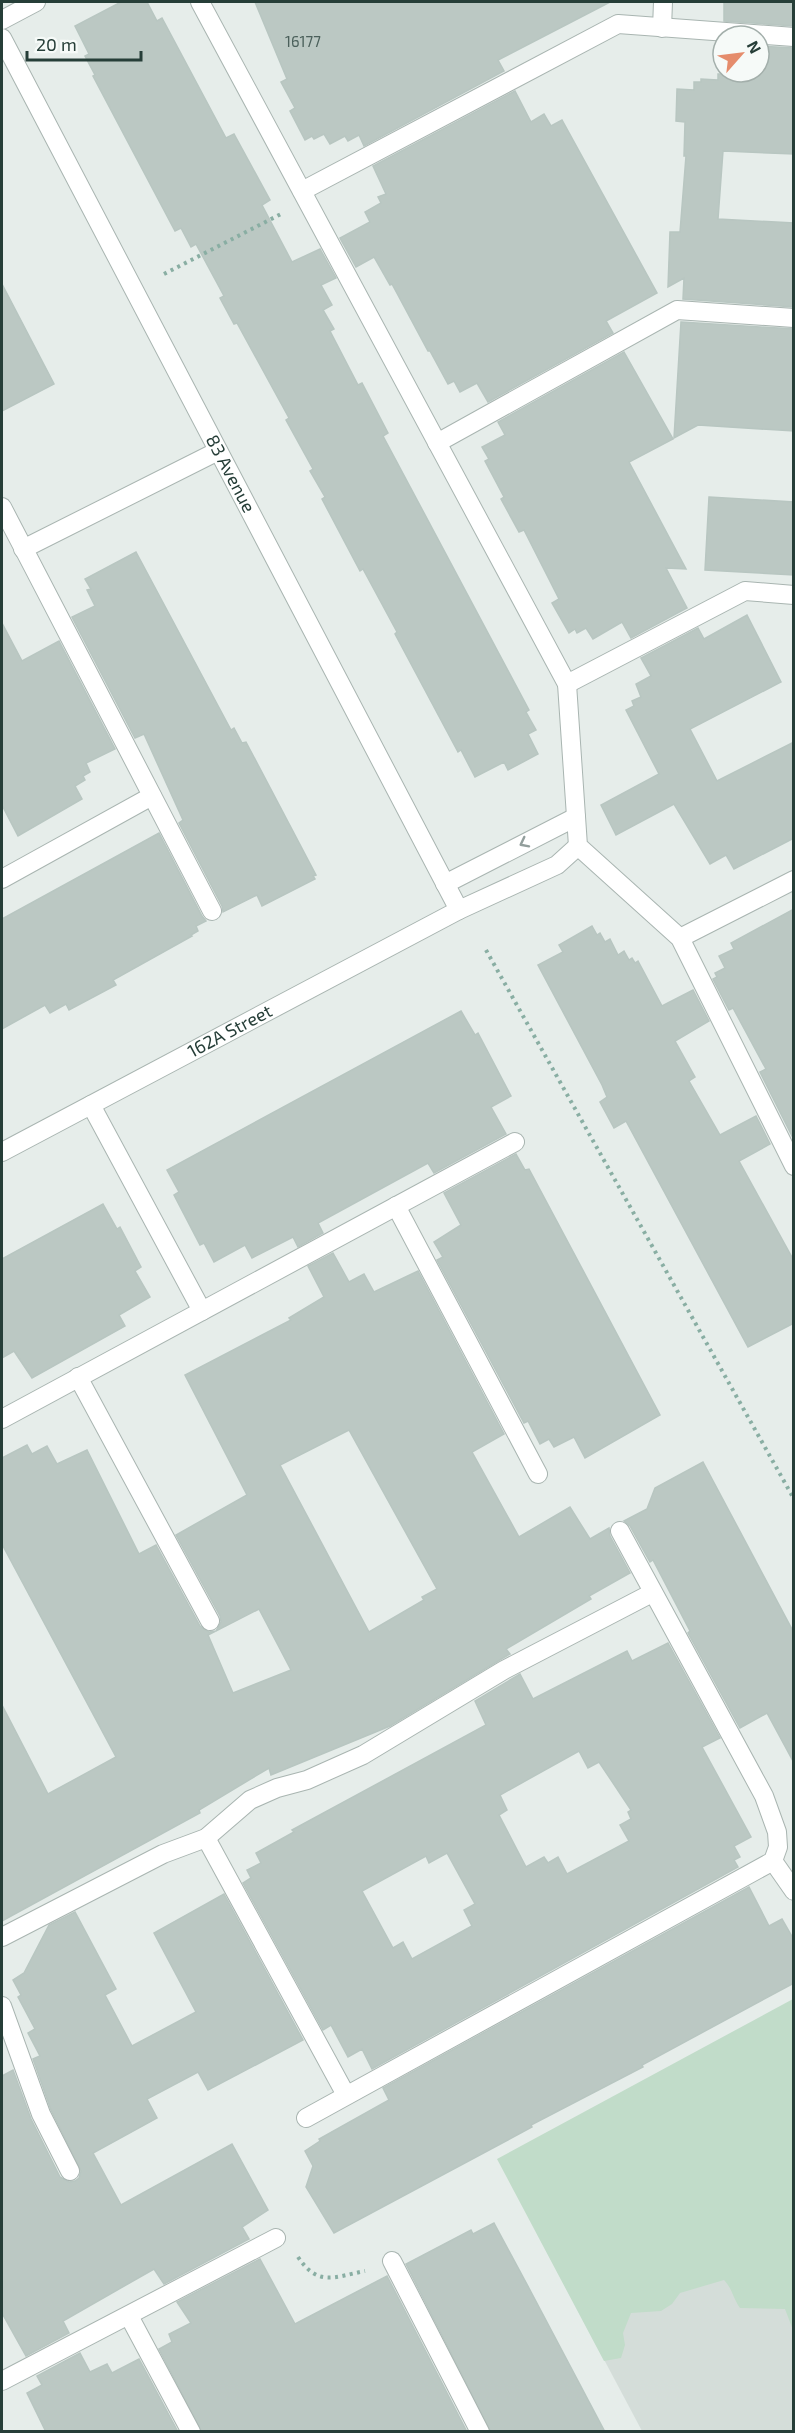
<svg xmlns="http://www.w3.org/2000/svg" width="795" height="2433" viewBox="0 0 795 2433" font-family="'Exo 2',sans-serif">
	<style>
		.built { fill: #d4ddd9 }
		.green { fill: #c1dcc9 }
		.building { fill: #bbc8c3; stroke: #b8c6c1; stroke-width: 1.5; fill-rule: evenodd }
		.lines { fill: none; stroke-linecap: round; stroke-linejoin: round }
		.minor-casing { stroke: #a9b5b1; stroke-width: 20 }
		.path { stroke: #89aea3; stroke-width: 4; stroke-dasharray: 3 4.5; stroke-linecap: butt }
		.minor { stroke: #fff; stroke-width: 18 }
		.oneway { stroke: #929e9c }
		.labels { text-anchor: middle; stroke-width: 4.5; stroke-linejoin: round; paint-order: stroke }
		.number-label { font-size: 15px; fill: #4b605b }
		.street-label { font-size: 18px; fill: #263e38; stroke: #f6faf8 }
	</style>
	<rect width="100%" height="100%" fill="#e6edea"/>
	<polygon class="built" points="793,2225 793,2431 642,2431 541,2241"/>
	<path class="green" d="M793,1999V2330L785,2309L740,2308C733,2298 732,2288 724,2280L680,2293L672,2304L661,2311L631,2313L623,2333L625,2345L621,2358L604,2361L497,2159Z"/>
	<g class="building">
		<polygon points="121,2 147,2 157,21 162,18 226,138 234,134 270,200 262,205 292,262 320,249 336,278 321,285 332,305 323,310 334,329 330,331 358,385 362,383 388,433 383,436 529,710 526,712 536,730 528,734 538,754 508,770 504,762 475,777 461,750 458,752 395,634 397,632 363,569 360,571 322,499 325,497 310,471 313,469 286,420 289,418 237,323 234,324 220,298 224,296 196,244 191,247 181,228 175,231 93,76 95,75 85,56 89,54 75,26"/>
		<polygon points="255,2 610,2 498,60 504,71 364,146 359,135 348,141 345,136 330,144 324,134 314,139 312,136 305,140 290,111 295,108 281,82 287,79"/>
		<polygon points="724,2 794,2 794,26 724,21"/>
		<polygon points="723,43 723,72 759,72 759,46 794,48 794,154 723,151 718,219 794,223 794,307 683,299 684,278 668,287 670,232 680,232 686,156 684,156 685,122 676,121 677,89 694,90 694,82 701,82 701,79 718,80 718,74 722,74"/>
		<polygon points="515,91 531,122 544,114 551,126 562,120 657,293 606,321 613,333 488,402 477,383 460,392 454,381 448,384 430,351 428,351 392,284 390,285 374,257 356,267 340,238 370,222 365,212 381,203 378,197 386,194 373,166"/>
		<polygon points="2,284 54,384 2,411"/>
		<polygon points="681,322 794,329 794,431 698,425 674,438"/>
		<polygon points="624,352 673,439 629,462 686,569 666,568 687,608 631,638 622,622 593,639 586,628 577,633 575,629 569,633 552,603 559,599 524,530 519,532 501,499 504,497 485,461 489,459 482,447 505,435 498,422"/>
		<polygon points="709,497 794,502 794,575 705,570"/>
		<polygon points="136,552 231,730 234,728 242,743 246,742 316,875 313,876 315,879 262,906 257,895 223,912 222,906 179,823 183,820 144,734 135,738 72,617 95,606 87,590 91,589 85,579"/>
		<polygon points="747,615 781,682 690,729 717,781 794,742 794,838 734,869 726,855 710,864 674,804 616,835 601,805 659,774 626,710 634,706 632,701 641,697 636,684 651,676 641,658 698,628 704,639"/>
		<polygon points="2,623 22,661 59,641 115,749 86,763 90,772 83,776 85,780 75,786 82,799 18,836 2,805"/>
		<polygon points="159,833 202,916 206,921 196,926 198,931 191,935 192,936 113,980 116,985 69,1010 66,1004 50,1013 45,1005 2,1029 2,919"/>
		<polygon points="794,909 794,1140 760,1072 766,1069 733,1008 729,1010 713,979 717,977 715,973 725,968 719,956 734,949 731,943"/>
		<polygon points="592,926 597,935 600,933 605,942 610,939 618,955 624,951 629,960 632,958 635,963 638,961 662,1006 693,990 709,1021 675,1041 695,1077 689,1081 720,1135 756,1116 770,1144 739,1161 794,1261 794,1323 748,1347 626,1121 614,1128 600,1102 607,1097 602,1085 538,965 563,952 559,945"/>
		<polygon points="461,1011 475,1035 478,1033 511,1096 491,1107 506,1134 434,1173 428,1163 318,1223 323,1233 298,1247 293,1237 252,1258 245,1245 214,1262 204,1243 200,1245 174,1195 179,1192 167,1170"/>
		<polygon points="516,1154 525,1170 529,1169 660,1415 585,1458 574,1437 554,1447 549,1439 540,1444 528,1421 524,1423 437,1260 443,1257 434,1242 461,1225 444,1193"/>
		<polygon points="103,1204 117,1229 120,1227 141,1267 135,1271 150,1297 119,1315 125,1326 32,1378 14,1351 2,1358 2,1259"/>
		<path d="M333,1253L349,1282L364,1274L374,1292L418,1271L504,1434L472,1452L519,1537L570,1507L590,1539L609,1528L610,1536L630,1573L589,1596L591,1599L506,1649L510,1654L390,1726L271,1775L269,1768L199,1810L200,1813L2,1921V1705L48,1794L116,1757L2,1544V1458L27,1445L32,1454L47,1446L57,1464L87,1450L139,1554L156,1545L200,1626L209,1632L216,1631L221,1622L220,1616L176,1535L247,1495L185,1375L291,1320L289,1318L324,1297L308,1266ZM349,1430L437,1589L422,1597L424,1600L369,1632L280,1465ZM259,1609L291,1670L233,1693L208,1635Z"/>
		<polygon points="703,1462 794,1633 794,1763 767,1713 740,1728 688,1633 690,1631 653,1560 650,1562 630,1526 624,1521 647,1509 655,1488"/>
		<path d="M668,1643L720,1738L702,1747L751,1837L734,1846L740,1857L734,1860L738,1867L372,2069L362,2049L348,2057L331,2025L323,2030L243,1883L251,1878L247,1870L261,1863L256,1853L294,1832L292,1830L486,1725L475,1701L520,1674L533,1699L627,1651L632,1661ZM579,1751L588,1768L599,1762L631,1810L628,1812L631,1819L620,1825L629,1841L567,1874L558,1857L548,1863L544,1857L526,1867L499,1815L507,1810L500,1795ZM447,1853L475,1904L464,1910L472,1926L412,1959L403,1942L393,1948L362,1891L426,1856L429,1863Z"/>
		<polygon points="749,1887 769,1926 782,1919 794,1940 794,1983 642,2065 643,2067 531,2125 532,2127 334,2233 306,2187 313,2166 305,2151 320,2141 319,2139 389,2100 383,2088"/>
		<polygon points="224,1894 303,2040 208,2090 198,2072 147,2099 157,2118 93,2153 121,2205 232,2144 268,2210 242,2227 249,2239 164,2284 154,2269 63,2321 69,2333 26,2356 2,2313 2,2076 13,2070 31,2119 60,2177 69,2182 75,2181 79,2178 81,2171 51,2110 33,2059 40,2056 28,2033 35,2029 18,1997 21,1995 13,1980 24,1973 49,1925 75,1912 116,1989 105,1995 132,2046 196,2012 154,1933"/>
		<polygon points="494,2223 530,2290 605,2432 491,2432 406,2264 471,2230 473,2234"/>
		<polygon points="260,2259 295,2324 387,2276 467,2432 202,2432 159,2349 172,2342 169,2334 191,2323 177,2302"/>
		<polygon points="80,2353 90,2372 107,2364 112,2373 139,2359 178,2432 46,2432 27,2393 42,2385 37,2376"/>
	</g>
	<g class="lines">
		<defs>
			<g id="minor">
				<polyline points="200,2 567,684 578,846 680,938 794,1166"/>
				<polyline points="2,20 36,2"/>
				<polyline points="662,28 663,2"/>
				<path id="s1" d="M2,38L459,910"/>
				<polyline points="302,191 618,24 794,37"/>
				<polyline points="437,443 677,310 794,318"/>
				<polyline points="2,507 212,911"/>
				<polyline points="23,549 218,451"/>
				<polyline points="567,684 745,591 794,595"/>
				<polyline points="2,879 152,796"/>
				<polyline points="445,884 576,817"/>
				<polyline points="680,938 794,880"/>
				<polyline points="91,1105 202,1311"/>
				<path id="s2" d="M2,1152L459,910L557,865L578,846"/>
				<polyline points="396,1206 538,1474"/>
				<polyline points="78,1377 210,1621"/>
				<polyline points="2,1419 515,1142"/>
				<polyline points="206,1838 346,2095"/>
				<polyline points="773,1861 794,1891"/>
				<polyline points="2,1937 163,1854 206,1838 250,1800 277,1788 307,1780 363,1755 504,1670 652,1593"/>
				<polyline points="2,2006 41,2114 70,2171"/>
				<polyline points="306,2118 773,1861 778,1847 777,1832 764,1796 620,1531"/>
				<polyline points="392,2261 480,2432"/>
				<polyline points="129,2316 191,2432"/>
				<polyline points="2,2381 276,2238"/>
			</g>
		</defs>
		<use href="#minor" class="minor-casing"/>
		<g class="path">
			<polyline points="164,274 281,214"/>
			<polyline points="486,950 794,1499"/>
			<path d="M298,2257C318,2287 334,2277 365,2271"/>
		</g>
		<use href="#minor" class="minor"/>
	</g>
	<defs><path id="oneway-chevron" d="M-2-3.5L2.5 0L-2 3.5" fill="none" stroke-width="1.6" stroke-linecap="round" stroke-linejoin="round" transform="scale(1.5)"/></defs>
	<use class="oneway" href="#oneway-chevron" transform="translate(524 843) rotate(153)"/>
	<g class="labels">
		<g class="number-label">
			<text x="303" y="47">16177</text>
		</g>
		<g class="street-label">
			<text dy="6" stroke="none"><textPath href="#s1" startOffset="492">83 Avenue</textPath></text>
			<text dy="6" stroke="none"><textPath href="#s2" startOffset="258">162A Street</textPath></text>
		</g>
	</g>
	<rect width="795" height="2433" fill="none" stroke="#263e38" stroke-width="6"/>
	<g transform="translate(741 54) rotate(62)"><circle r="28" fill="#f6faf8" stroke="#a3afab" stroke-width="1.5"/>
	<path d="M0-4.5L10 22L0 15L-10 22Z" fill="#e58c6c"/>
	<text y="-9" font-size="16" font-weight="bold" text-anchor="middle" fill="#263e38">N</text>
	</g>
	<path d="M27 51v9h114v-9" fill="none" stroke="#263e38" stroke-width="3"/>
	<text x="36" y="51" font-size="18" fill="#263e38" stroke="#f6faf8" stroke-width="4.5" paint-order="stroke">20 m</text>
</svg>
